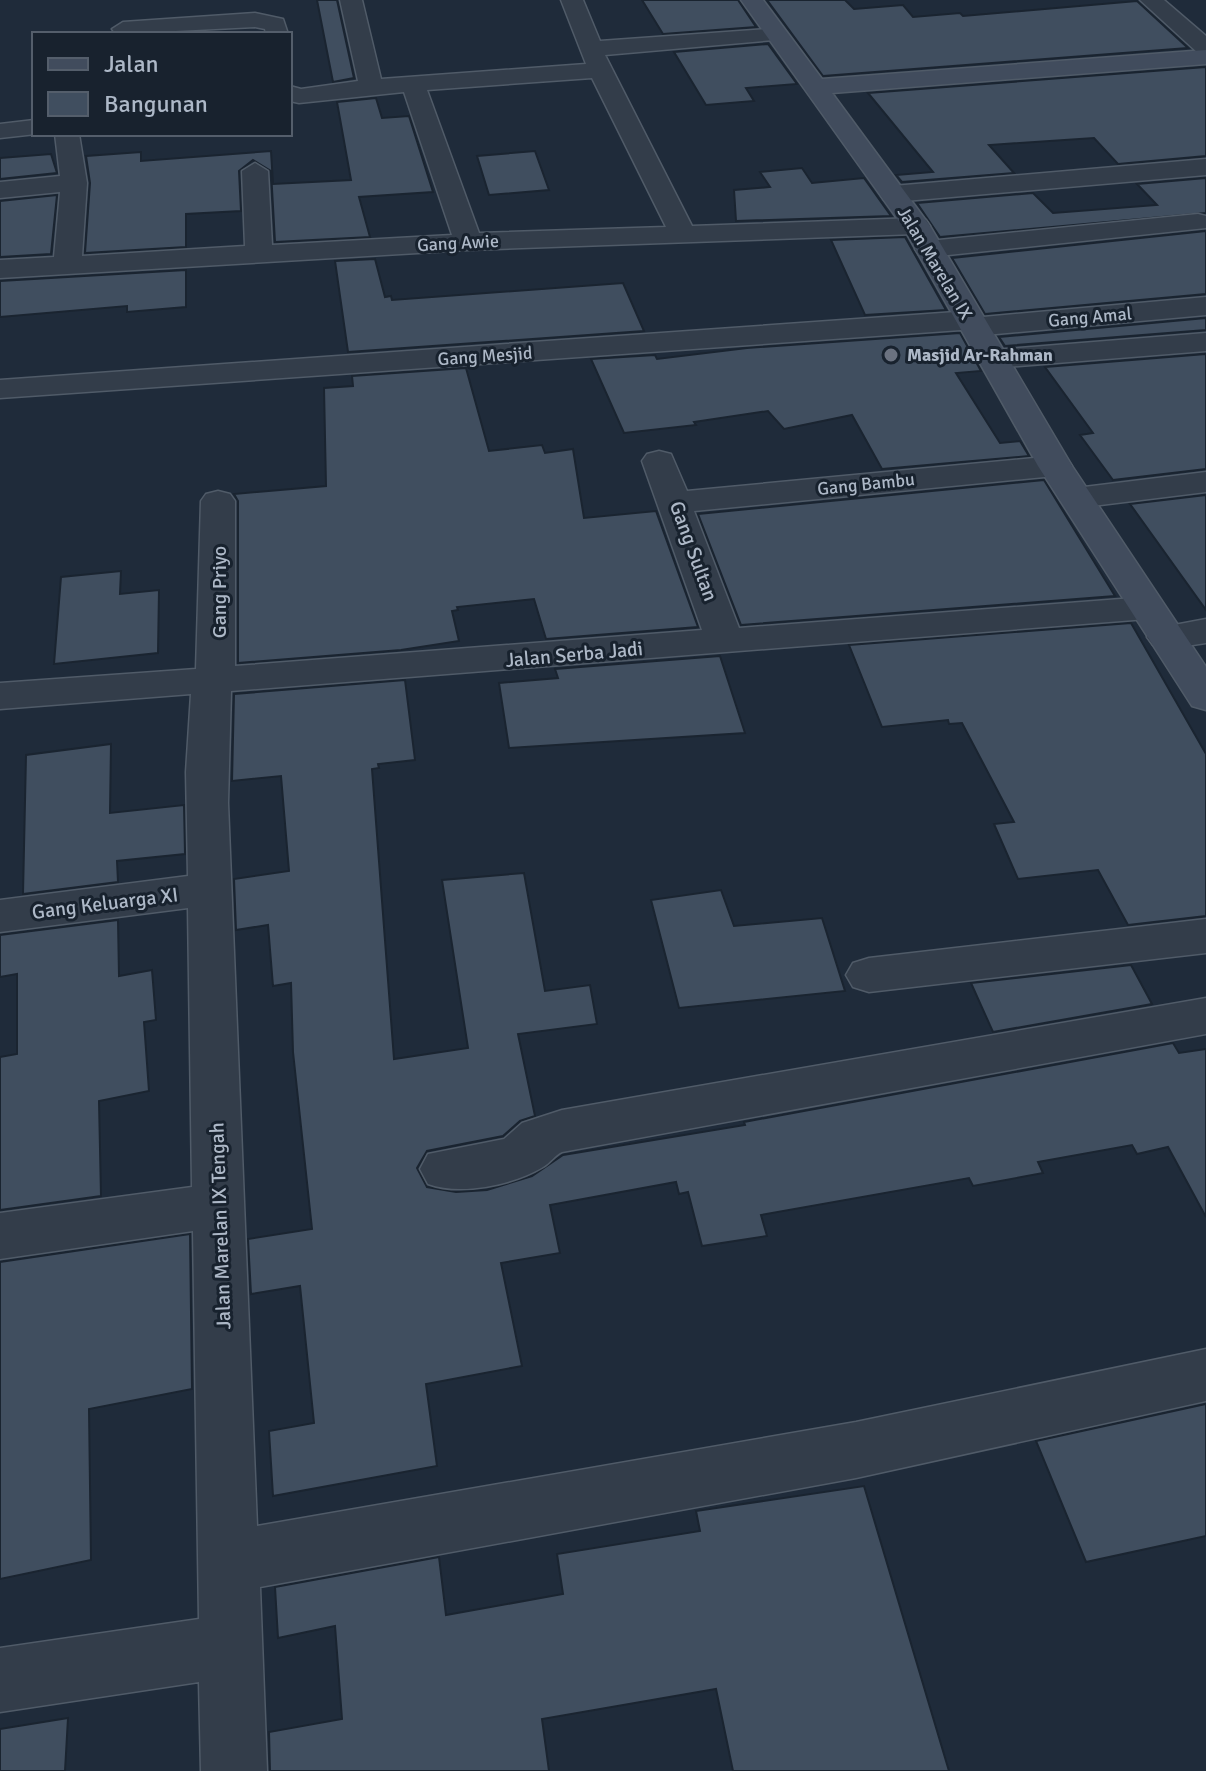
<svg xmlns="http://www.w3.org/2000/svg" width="1206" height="1771" viewBox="0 0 1206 1771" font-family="Signika,sans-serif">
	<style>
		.building { fill: #404e5f; stroke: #1a2430; stroke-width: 2 }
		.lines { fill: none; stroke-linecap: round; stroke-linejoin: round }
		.street-casing { stroke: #505b68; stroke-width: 3 }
		.secondary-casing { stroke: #505b68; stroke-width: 3 }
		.street { fill: #333d4a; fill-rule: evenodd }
		.secondary { fill: #414c5d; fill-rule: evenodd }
		.worship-dot { fill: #6b7280; stroke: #18222e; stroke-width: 3 }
		.labels { text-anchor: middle; stroke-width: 6; stroke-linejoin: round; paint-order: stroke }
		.far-street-label { font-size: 18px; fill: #adb8c7; stroke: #18222e }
		.far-poi-label { font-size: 18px; font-weight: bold; fill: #adb8c7; stroke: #18222e; text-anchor: start }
		.street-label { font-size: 20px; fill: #adb8c7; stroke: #18222e }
	</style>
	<rect width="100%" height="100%" fill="#1f2b3a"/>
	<g class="building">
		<polygon points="317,0 337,0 354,78 333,82"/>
		<polygon points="642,0 738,0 756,27 663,34"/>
		<polygon points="767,0 845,0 854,9 903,5 913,17 960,13 963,16 1137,1 1188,48 823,76"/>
		<polygon points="768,44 797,84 746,88 754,101 706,105 674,52"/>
		<polygon points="1206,67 1206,156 1118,164 1094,138 989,145 1014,173 902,182 896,175 933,172 868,93"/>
		<polygon points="376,98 382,118 409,116 433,192 359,197 370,237 275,242 271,171 253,160 239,171 241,211 186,214 186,247 85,253 90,183 86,156 141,152 141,161 271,151 273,184 351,180 337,102"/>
		<polygon points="535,151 549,190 489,195 477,156"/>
		<polygon points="51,154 57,173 0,179 0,158"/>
		<polygon points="802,168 812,183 864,178 891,216 736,221 734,190 770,187 760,172"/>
		<polygon points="1206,178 1206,213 940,237 917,203 1033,193 1053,213 1157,205 1137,184"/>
		<polygon points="57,195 51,254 0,257 0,201"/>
		<polygon points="1206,231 1206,294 985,314 952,258"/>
		<polygon points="905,237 946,310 865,315 831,240"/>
		<polygon points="375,259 385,297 391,296 392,300 623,283 644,331 348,352 335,261"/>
		<polygon points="186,270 186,307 127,312 127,306 0,317 0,281"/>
		<polygon points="1206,318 1206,330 1005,346 999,337"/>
		<polygon points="960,333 981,371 956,373 1000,443 1020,441 1029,456 882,469 852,415 784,429 768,411 694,422 696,425 624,433 591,359 655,355 657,359 747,348"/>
		<polygon points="1206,354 1206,469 1113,480 1080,435 1093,433 1045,367"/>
		<polygon points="466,368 489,451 542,445 545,453 573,449 584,518 656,511 698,627 546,639 534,599 457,607 458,610 452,611 459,641 401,650 238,663 238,501 234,494 326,486 324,388 353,386 352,376"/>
		<polygon points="1044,480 1115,596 741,625 698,514"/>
		<polygon points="1206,495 1206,610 1130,504"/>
		<polygon points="121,571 120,594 159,590 158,653 54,664 61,577"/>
		<polygon points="1131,623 1206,754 1206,916 1128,925 1098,870 1018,879 994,824 1014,822 962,723 949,724 948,720 882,727 849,645"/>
		<polygon points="720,656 745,733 509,748 499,683 558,678 555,669"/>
		<polygon points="405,680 415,760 378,764 379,768 372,769 394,1059 468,1048 442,880 524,873 545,991 590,985 597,1024 518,1034 535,1116 520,1121 503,1136 427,1151 417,1168 427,1187 456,1192 487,1190 532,1176 563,1155 745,1125 744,1122 1173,1043 1179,1053 1206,1049 1206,1217 1168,1147 1137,1154 1132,1145 1038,1162 1043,1173 973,1186 969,1178 761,1215 767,1236 702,1246 688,1192 679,1194 676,1182 550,1205 560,1253 501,1263 522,1366 426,1384 437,1466 273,1496 269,1431 314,1423 300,1286 251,1294 248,1239 312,1229 293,1052 291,983 273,986 268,925 236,930 234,879 289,871 281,776 232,781 234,694"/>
		<polygon points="111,744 110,813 184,805 185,854 117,861 118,882 23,894 26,755"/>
		<polygon points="721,890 734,926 822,918 845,991 679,1008 651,900"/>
		<polygon points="118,920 119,976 152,970 156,1020 144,1022 149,1091 99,1101 101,1196 0,1210 0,1057 17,1054 17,974 0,977 0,935"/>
		<polygon points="1131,965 1152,1004 993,1032 971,983"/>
		<polygon points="190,1234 192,1389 89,1409 91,1560 0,1579 0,1262"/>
		<polygon points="1206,1404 1206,1536 1086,1562 1036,1441"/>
		<polygon points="864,1486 949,1771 733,1771 716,1689 542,1719 549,1771 270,1771 269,1732 342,1719 335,1626 278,1638 275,1587 439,1557 446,1615 563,1594 557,1554 700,1531 696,1511"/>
		<polygon points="68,1718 65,1771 0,1771 0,1729"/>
	</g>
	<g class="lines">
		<defs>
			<g id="street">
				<path d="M340,0H362L381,79L586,64L561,0H583L600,41L782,28L785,33L774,40L605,55L692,226L916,218L926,220L930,226L926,232L916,234L468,250L0,278V260L54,257L60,192L0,198V182L60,176L55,134H79L87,183L82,256L245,246L242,171L255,163L268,171L272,245L452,235L404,92L299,103L290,101V86L301,89L358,81ZM592,78L666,227L479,233L427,90Z"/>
				<polygon points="1140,0 1164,0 1206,36 1206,55 1198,53"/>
				<polygon points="255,13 283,19 288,34 266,34 265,29 255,27 116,34 112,29 123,22"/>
				<polygon points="34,120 36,134 0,138 0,124"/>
				<polygon points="1206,159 1206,175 893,202 884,200 880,194 884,188 893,186"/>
				<polygon points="1198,214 1206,216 1206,228 929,257 919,255 915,249 919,243 929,241"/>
				<polygon points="1206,297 1206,315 974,336 961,330 0,398 0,380 970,311 983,317"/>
				<polygon points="1206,333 1206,351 994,368 983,366 979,359 983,352 994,350"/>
				<polygon points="659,451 671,454 687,491 1055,456 1067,459 1072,466 1067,473 1055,476 694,511 739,628 1147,597 1160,600 1165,608 1160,616 1147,619 231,691 228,803 257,1526 856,1422 1206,1349 1206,1401 856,1478 260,1587 267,1771 201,1771 199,1682 0,1712 0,1648 199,1619 193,1231 0,1259 0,1213 192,1187 188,908 0,932 0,900 188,876 186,772 191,694 0,709 0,683 196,669 201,501 206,494 218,491 230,494 235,501 235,666 702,630 642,461 647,454"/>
				<polygon points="1206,472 1206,492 1076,508 1064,505 1059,498 1064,491 1076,488"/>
				<polygon points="1206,619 1206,643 1166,649 1153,645 1147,637 1153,629"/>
				<polygon points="1206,919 1206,953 869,992 853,987 846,975 853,963 869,958"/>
				<path d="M1206,998V1034L562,1152C555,1155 550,1163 543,1167C513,1185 461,1196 428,1184L420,1169L428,1154L504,1139L522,1123L562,1110Z"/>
			</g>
			<polygon id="secondary" points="741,0 763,0 822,79 1206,50 1206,64 832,93 930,226 1072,466 1206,667 1206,710 1192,706 1038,466 903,227"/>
		</defs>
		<use href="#street" class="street-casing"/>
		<use href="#secondary" class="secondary-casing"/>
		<use href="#street" class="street"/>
		<use href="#secondary" class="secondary"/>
	</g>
	<circle class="worship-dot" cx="891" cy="355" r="8"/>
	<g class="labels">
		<g class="far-street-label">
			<text transform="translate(458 243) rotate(-3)" y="6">Gang Awie</text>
			<text transform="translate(935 263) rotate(59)" y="6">Jalan Marelan IX</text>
			<text transform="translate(1090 317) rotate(-5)" y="6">Gang Amal</text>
			<text transform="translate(485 356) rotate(-4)" y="6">Gang Mesjid</text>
			<text transform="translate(866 484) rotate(-6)" y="6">Gang Bambu</text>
		</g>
		<g class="far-poi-label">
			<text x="907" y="361">Masjid Ar-Rahman</text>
		</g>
		<g class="street-label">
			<text transform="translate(694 551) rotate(70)" y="7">Gang Sultan</text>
			<text transform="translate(219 592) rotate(-90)" y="7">Gang Priyo</text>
			<text transform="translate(574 654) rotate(-5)" y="7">Jalan Serba Jadi</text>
			<text transform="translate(105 903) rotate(-7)" y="7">Gang Keluarga XI</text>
			<text transform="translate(220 1226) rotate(-92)" y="7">Jalan Marelan IX Tengah</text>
		</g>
	</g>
	<rect x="32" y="32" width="260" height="104" fill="#18222e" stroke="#545e6b" stroke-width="2"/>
	<rect x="48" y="58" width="40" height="12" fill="#414c5d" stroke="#545e6b" stroke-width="2"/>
	<text x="104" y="72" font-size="24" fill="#adb8c7">Jalan</text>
	<rect x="48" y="92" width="40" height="24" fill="#404e5f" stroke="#545e6b" stroke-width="2"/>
	<text x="104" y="112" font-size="24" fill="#adb8c7">Bangunan</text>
</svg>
